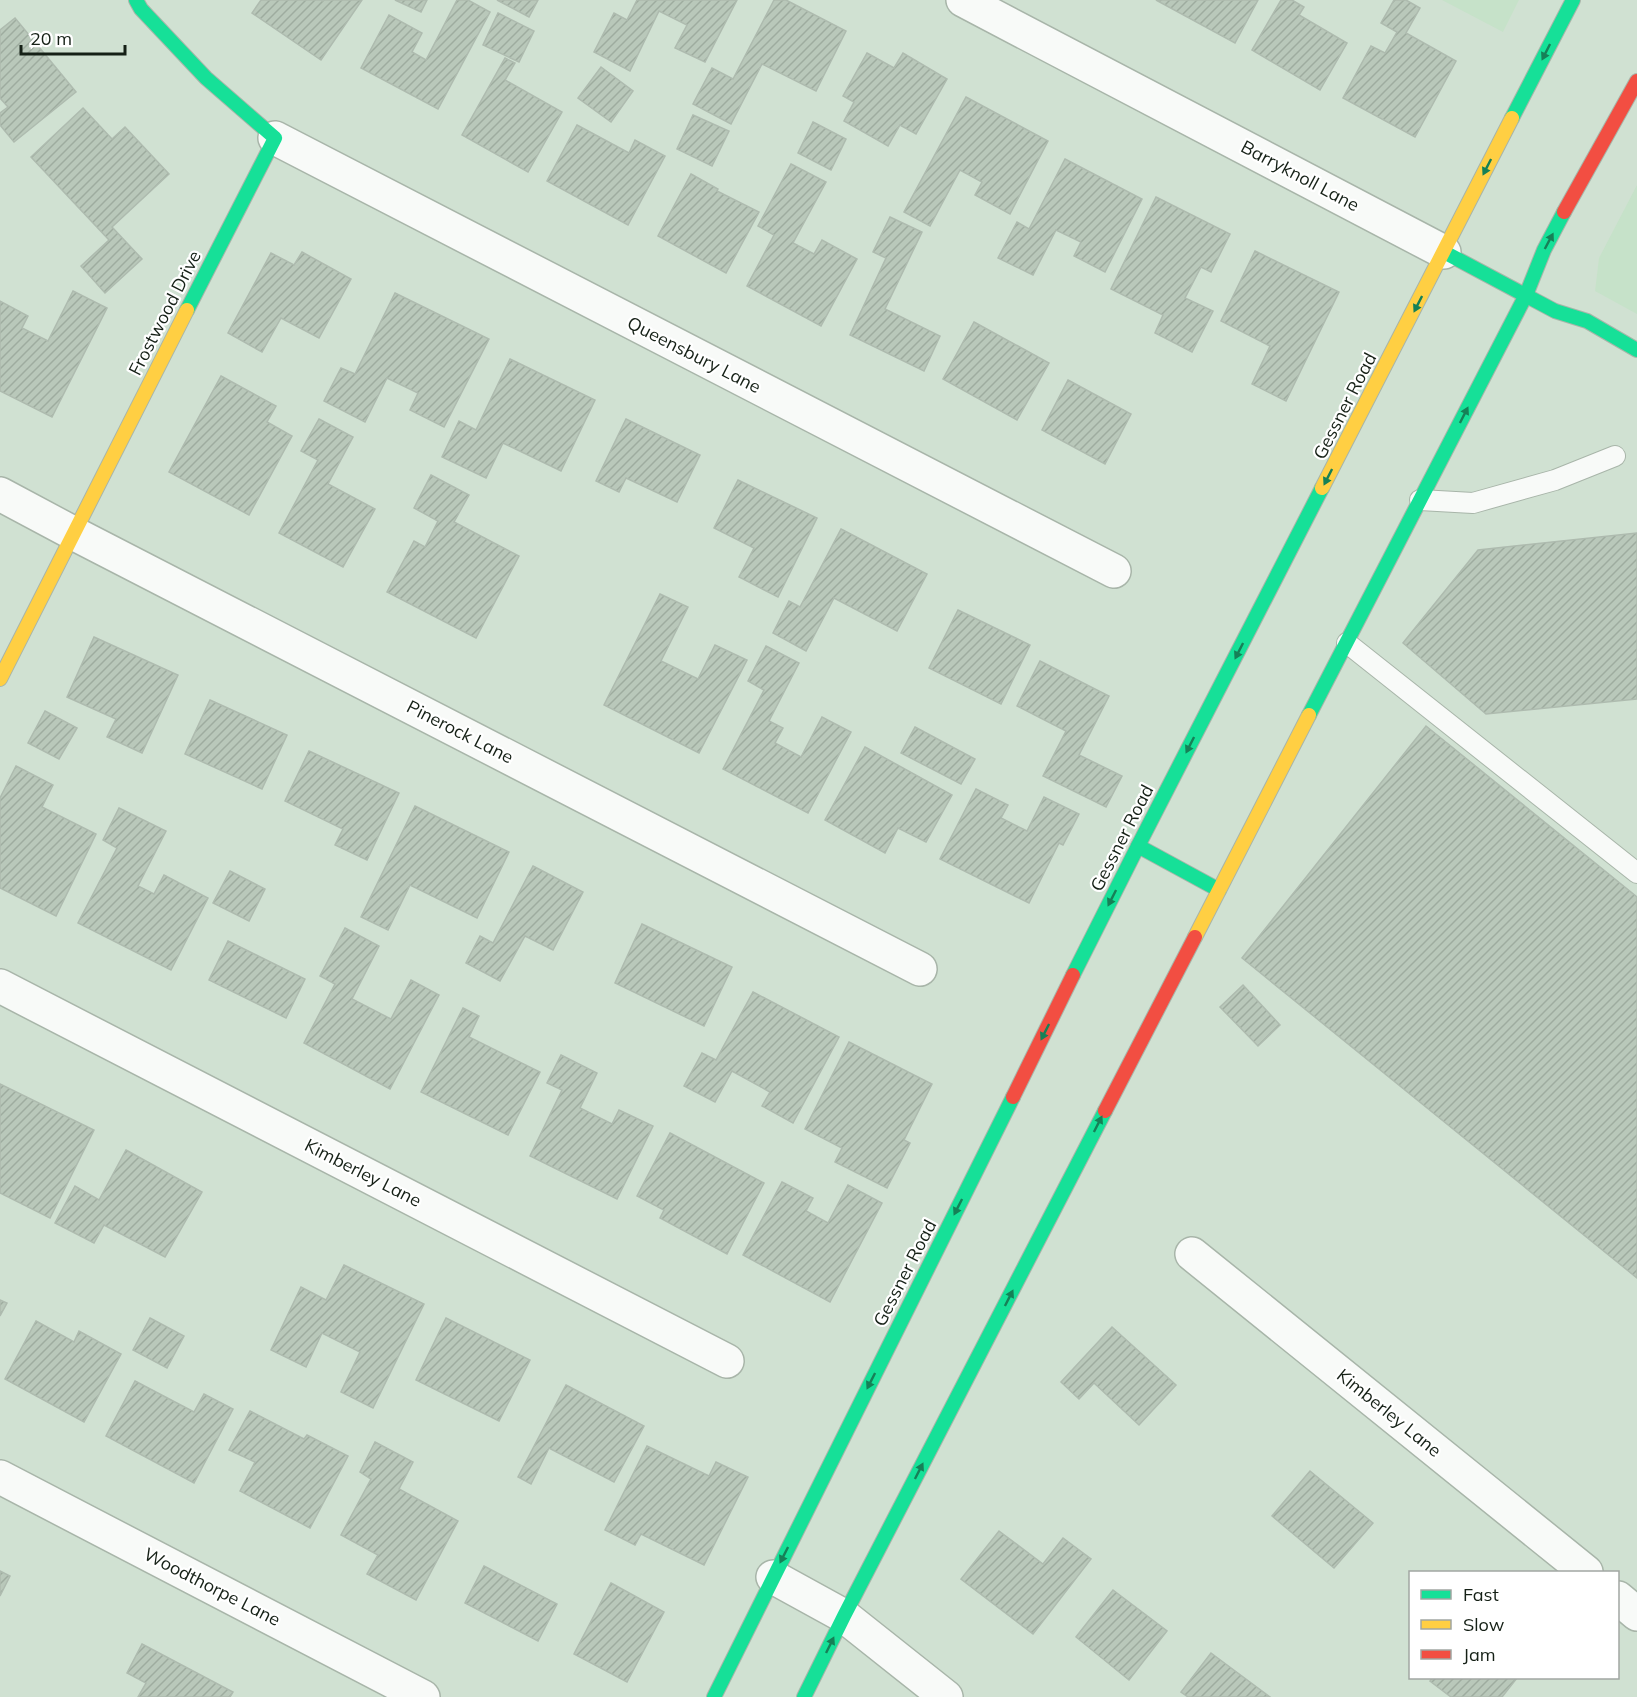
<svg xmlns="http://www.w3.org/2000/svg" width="1637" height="1697" viewBox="0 0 1637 1697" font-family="Mulish,sans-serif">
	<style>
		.built { fill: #c6e2c9 }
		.building { fill: url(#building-hatch); stroke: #aebbaf; stroke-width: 1.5 }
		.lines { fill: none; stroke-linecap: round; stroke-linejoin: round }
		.lane-casing { stroke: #a8b5a9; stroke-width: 22 }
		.street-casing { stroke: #a8b5a9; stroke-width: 36 }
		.fast-casing { stroke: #a8b5a9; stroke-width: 16 }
		.slow-casing { stroke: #a8b5a9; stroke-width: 16 }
		.jam-casing { stroke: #a8b5a9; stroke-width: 16 }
		.lane { stroke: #f8faf8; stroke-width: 20 }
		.street { stroke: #f8faf8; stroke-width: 33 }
		.fast { stroke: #16e098; stroke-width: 14 }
		.slow { stroke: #ffcf43; stroke-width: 14 }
		.jam { stroke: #f24e42; stroke-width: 14 }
		.oneway { fill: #168057 }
		.labels { text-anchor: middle; stroke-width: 4.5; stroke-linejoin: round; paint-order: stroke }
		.street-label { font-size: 18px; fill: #152016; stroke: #fff }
	</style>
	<defs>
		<pattern id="building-hatch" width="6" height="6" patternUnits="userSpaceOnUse" patternTransform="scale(1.5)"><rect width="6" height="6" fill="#b9c8ba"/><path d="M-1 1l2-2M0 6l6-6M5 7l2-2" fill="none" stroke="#9eac9f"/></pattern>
	</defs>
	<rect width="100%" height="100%" fill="#d0e1d2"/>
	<g class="built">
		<polygon points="1442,0 1519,0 1503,32"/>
		<polygon points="1637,185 1637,314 1595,291 1599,258"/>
	</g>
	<g class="building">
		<polygon points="261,0 321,0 323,1 324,0 362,0 321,60 252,13"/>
		<polygon points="395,0 427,0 421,12"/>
		<polygon points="457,0 468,0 490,12 438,109 361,68 389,15 422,33 412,52 426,60"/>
		<polygon points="497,0 538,0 529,17"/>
		<polygon points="637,0 737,0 705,62 675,48 687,25 659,11 630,71 594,52 614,13 627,20"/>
		<polygon points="774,0 786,0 846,31 816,91 762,64 731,124 693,104 712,68 733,79"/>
		<polygon points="1156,0 1258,0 1235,43"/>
		<polygon points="1281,0 1292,0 1304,7 1299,15 1347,43 1320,90 1252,50"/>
		<polygon points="1394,0 1406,0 1420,8 1406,33 1456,61 1415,137 1343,98 1371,46 1385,53 1397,32 1381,23"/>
		<polygon points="498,13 534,31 519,62 483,45"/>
		<polygon points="15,18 76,92 14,142 0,125 0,113 8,107 0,98 0,30"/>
		<polygon points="867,53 894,68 903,53 947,79 916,134 900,125 888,146 844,121 854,102 843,96"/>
		<polygon points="505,58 515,63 505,80 562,112 528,172 462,135"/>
		<polygon points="601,67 633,91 611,122 578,98"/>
		<polygon points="966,97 1048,141 1010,214 975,195 982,182 960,170 930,226 904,212"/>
		<polygon points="83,108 112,139 125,127 169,174 112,227 142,259 105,293 81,266 109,240 31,157"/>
		<polygon points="693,115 729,131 712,166 677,149"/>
		<polygon points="813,122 846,139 831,170 798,153"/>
		<polygon points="577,125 629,153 635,140 665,156 628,225 547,181"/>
		<polygon points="1065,159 1142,199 1105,272 1074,256 1081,242 1056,230 1033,275 998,258 1017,222 1029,229"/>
		<polygon points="791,164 826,182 793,243 814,254 822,240 857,259 821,326 747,286 774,235 758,226"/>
		<polygon points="691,174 718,189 717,191 759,212 726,273 658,236"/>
		<polygon points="1156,197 1230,234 1211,272 1201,267 1185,298 1213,311 1192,352 1155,333 1163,315 1111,289"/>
		<polygon points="890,217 922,232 885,309 940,336 924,371 850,335 886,258 873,252"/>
		<polygon points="1255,251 1339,292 1286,401 1252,384 1270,346 1221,321"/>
		<polygon points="302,252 351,279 319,338 281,318 262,352 228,333 271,253 294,265"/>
		<polygon points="73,291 107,308 52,417 0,391 0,301 28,316 22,328 48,341"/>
		<polygon points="395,293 489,339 444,427 410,410 418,393 387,378 365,422 324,401 341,368 355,374"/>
		<polygon points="974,322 1049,363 1017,420 943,379"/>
		<polygon points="510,359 595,400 561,471 503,443 486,478 442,457 459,421 476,430"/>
		<polygon points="221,376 276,406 267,422 292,436 249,515 169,472"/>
		<polygon points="1068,380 1131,414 1105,464 1042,430"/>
		<polygon points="319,419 353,437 328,484 375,509 343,567 279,533 318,460 301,451"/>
		<polygon points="626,419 700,455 677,502 626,478 619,492 596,481"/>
		<polygon points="431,475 469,495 454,522 519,556 476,638 387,592 414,541 425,547 438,521 414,508"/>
		<polygon points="738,480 817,518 778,597 739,577 754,548 714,528"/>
		<polygon points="841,529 927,574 897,631 834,598 806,651 773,633 789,601 800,607"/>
		<polygon points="1637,533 1637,699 1486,714 1403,643 1478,550"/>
		<polygon points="660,594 688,607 661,661 698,679 715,645 747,660 699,753 604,705"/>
		<polygon points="958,610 1030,645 1001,704 929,668"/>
		<polygon points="94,637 178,675 142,753 107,737 116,719 67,697"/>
		<polygon points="766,646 799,663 769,721 783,728 775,743 801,757 822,717 851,732 808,813 723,769 764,690 748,681"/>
		<polygon points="1040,661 1109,696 1079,755 1122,776 1106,807 1043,776 1066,731 1017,706"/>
		<polygon points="210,700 287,735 262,789 185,754"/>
		<polygon points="45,711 77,728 59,759 28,743"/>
		<polygon points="1426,726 1637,897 1637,1278 1242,958"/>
		<polygon points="915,727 975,759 961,784 901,753"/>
		<polygon points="865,747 952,795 926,842 898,828 885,853 825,820"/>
		<polygon points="309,751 399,793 367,860 335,845 343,829 285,801"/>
		<polygon points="16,766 53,785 42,807 96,834 56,916 0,888 0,798"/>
		<polygon points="976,789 1008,805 1001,818 1027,831 1044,797 1079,814 1063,845 1059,843 1029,903 940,859"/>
		<polygon points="415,806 509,852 477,918 410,885 388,930 361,917"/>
		<polygon points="119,808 166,831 138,886 154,894 164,875 208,898 171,970 78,923 117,848 103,840"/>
		<polygon points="533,866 583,892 553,950 525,936 500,981 466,963 480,936 493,943"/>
		<polygon points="230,871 265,889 249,921 213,903"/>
		<polygon points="642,924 732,967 704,1026 615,983"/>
		<polygon points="345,928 379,946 352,999 391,1019 411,980 439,995 390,1089 304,1043 335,984 320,976"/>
		<polygon points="228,941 305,979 286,1018 209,980"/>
		<polygon points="1243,985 1280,1025 1258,1046 1220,1007"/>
		<polygon points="753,992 839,1037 793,1123 762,1106 770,1092 732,1071 715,1102 684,1086 702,1053 716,1060"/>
		<polygon points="463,1008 479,1016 469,1037 540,1072 508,1135 421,1092"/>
		<polygon points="849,1042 932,1084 904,1140 910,1143 887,1188 835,1162 842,1148 805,1129"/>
		<polygon points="561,1055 597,1073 580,1108 612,1124 619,1110 653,1126 617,1199 530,1156 562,1090 547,1083"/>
		<polygon points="0,1084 94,1130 50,1218 0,1193"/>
		<polygon points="670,1133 764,1183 727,1254 660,1218 664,1210 637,1196"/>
		<polygon points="126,1150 202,1192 165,1257 104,1225 94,1243 55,1223 75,1186 99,1200"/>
		<polygon points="782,1182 813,1198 806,1211 828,1223 848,1185 882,1203 830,1302 743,1255"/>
		<polygon points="344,1265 424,1304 373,1408 341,1392 360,1352 322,1333 306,1367 271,1350 301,1287 326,1300"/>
		<polygon points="0,1300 7,1303 0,1316"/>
		<polygon points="150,1318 184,1336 167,1368 133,1350"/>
		<polygon points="446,1318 530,1360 499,1421 416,1380"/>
		<polygon points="36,1321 74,1342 79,1331 121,1354 84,1422 5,1379"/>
		<polygon points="1112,1327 1176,1385 1139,1425 1094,1383 1079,1399 1061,1382"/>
		<polygon points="135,1381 194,1412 204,1394 233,1409 194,1483 106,1436"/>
		<polygon points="566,1385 644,1426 614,1482 549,1448 531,1484 518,1477"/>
		<polygon points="250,1411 304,1439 307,1435 348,1456 310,1528 240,1491 255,1462 229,1450"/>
		<polygon points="375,1442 413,1462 399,1489 458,1521 416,1600 367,1574 378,1555 341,1535 371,1479 360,1472"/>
		<polygon points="647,1446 709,1476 716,1462 748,1477 704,1565 641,1534 635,1545 605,1530"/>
		<polygon points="1310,1471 1373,1523 1334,1568 1272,1516"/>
		<polygon points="999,1531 1043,1564 1063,1538 1091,1559 1033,1634 961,1579"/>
		<polygon points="484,1566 557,1604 538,1641 465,1603"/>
		<polygon points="0,1571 10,1576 0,1596"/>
		<polygon points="611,1583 664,1612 627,1682 574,1654"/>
		<polygon points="1113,1590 1167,1631 1129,1680 1076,1637"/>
		<polygon points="142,1644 233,1692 230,1697 138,1697 146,1683 127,1673"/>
		<polygon points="1211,1653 1270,1697 1188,1697 1181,1692"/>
		<polygon points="1432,1678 1517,1678 1502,1697 1451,1697 1430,1681"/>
	</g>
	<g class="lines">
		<defs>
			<g id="lane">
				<polyline points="1420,500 1473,503 1555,480 1615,456"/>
				<polyline points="1347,643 1637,873"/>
			</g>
			<g id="street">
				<polyline points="963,0 1444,252"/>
				<polyline points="275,138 1114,571"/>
				<polyline points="0,494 73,533 920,969"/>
				<polyline points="0,986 727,1361"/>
				<polyline points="1192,1254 1586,1572"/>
				<polyline points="0,1477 423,1697"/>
				<polyline points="773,1577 844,1616 946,1697"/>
				<polyline points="1618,1598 1637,1614"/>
			</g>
			<g id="fast">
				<polyline points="136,0 141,9 206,78 275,138 187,310"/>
				<polyline points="1512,118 1573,0"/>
				<polyline points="1444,252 1555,311 1587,321 1637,350"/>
				<polyline points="1309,715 1526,295 1544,250 1564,212"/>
				<polyline points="1138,846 1219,890"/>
				<polyline points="1073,975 1138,846 1322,488"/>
				<polyline points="714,1697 1013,1097"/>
				<polyline points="804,1697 844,1616 1105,1111"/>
			</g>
			<g id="slow">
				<polyline points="1322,488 1512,118"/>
				<polyline points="0,679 187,310"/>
				<polyline points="1195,937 1309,715"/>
			</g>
			<g id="jam">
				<polyline points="1564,212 1637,81"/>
				<polyline points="1013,1097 1073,975"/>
				<polyline points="1105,1111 1195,937"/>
			</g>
		</defs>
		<use href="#lane" class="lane-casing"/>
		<use href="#street" class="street-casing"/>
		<use href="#fast" class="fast-casing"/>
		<use href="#slow" class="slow-casing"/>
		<use href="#jam" class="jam-casing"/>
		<use href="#lane" class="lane"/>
		<use href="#street" class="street"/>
		<use href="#fast" class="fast"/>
		<use href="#slow" class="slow"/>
		<use href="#jam" class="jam"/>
	</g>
	<defs><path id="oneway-solid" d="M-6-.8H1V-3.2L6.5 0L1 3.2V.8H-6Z" transform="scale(1.5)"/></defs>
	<g class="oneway">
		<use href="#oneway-solid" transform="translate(1546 52) rotate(117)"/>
		<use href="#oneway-solid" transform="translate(1487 167) rotate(117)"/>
		<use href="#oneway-solid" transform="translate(1549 241) rotate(-62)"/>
		<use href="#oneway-solid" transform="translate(1418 304) rotate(117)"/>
		<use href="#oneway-solid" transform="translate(1464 415) rotate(-63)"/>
		<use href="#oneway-solid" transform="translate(1328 477) rotate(117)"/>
		<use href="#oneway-solid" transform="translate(1239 651) rotate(117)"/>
		<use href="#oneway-solid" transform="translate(1190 745) rotate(117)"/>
		<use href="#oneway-solid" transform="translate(1112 898) rotate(117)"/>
		<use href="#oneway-solid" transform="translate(1045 1032) rotate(117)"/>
		<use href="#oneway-solid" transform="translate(1098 1124) rotate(-63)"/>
		<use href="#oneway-solid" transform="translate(958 1207) rotate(117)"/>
		<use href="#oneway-solid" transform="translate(1009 1298) rotate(-63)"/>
		<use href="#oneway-solid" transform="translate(871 1381) rotate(117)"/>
		<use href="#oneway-solid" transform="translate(919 1471) rotate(-63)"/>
		<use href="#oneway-solid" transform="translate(784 1555) rotate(117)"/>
		<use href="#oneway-solid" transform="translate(830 1645) rotate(-64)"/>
	</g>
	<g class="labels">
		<g class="street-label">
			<text transform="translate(1300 176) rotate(28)" y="6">Barryknoll Lane</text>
			<text transform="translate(165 313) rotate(-63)" y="6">Frostwood Drive</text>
			<text transform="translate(694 355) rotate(27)" y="6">Queensbury Lane</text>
			<text transform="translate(1345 406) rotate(-63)" y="6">Gessner Road</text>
			<text transform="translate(460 732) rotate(27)" y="6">Pinerock Lane</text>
			<text transform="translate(1122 838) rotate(-63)" y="6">Gessner Road</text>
			<text transform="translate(363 1173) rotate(27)" y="6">Kimberley Lane</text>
			<text transform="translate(905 1273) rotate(-63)" y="6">Gessner Road</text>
			<text transform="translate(1389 1413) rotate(39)" y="6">Kimberley Lane</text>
			<text transform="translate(212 1587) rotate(27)" y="6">Woodthorpe Lane</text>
		</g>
	</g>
	<rect x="1409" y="1571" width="210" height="108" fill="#ffffff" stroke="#a1a6a2" stroke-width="1.5"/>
	<rect x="1421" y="1590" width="30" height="9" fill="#16e098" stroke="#a1a6a2" stroke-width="1.5"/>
	<text x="1463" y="1601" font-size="18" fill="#152016">Fast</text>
	<rect x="1421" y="1620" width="30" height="9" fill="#ffcf43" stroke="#a1a6a2" stroke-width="1.5"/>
	<text x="1463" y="1631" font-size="18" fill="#152016">Slow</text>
	<rect x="1421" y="1650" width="30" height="9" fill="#f24e42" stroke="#a1a6a2" stroke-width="1.5"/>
	<text x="1463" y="1661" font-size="18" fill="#152016">Jam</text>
	<path d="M21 45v9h104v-9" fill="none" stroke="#152016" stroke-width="3"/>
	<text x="30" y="45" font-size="18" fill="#152016" stroke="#ffffff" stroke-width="4.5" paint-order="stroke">20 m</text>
</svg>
